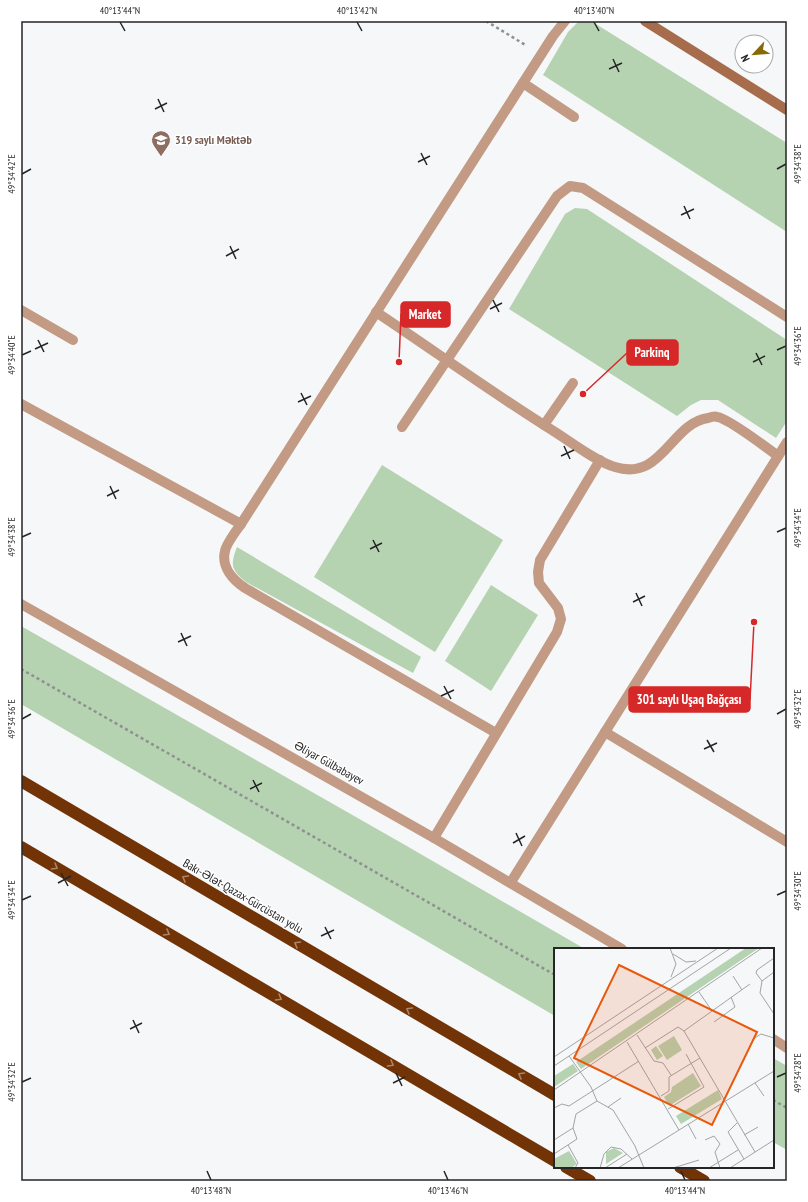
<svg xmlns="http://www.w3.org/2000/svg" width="808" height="1202" viewBox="0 0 808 1202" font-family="'PT Sans Narrow',sans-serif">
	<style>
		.green { fill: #b5d2b1 }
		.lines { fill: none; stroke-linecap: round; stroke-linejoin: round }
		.path { stroke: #8f9091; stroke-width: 2.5; stroke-dasharray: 3 3; stroke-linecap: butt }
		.service { stroke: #c39a84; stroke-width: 10 }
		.minor { stroke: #c39a84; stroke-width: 10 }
		.secondary { stroke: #a66c4c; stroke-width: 10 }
		.motorway { stroke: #723407; stroke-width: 12 }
		.oneway { stroke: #aa856a }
		.ticks { fill: none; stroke: #252526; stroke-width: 1.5 }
		.labels { text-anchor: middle; stroke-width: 3; stroke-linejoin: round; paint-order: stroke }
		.education-label { font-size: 12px; font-weight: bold; fill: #785e54; stroke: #fff; text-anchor: start }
		.street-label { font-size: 12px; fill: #252526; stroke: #fff }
		.inset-road { fill: none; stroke: #a2a3a5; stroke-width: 1 }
		.view { fill: #e8590c; fill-opacity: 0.15; stroke: #e8590c; stroke-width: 2 }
		.inset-edge { fill: none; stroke: #252526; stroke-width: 2 }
		.leader { fill: none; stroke: #d62828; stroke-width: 1.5 }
		.callout-dot { fill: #d62828; stroke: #fff; stroke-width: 1.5 }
		.callout { fill: #d62828; stroke: #d62828; stroke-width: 1.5 }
		.callout-label { font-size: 13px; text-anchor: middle; font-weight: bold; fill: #fff }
		.neatline { fill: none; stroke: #252526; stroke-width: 1.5 }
		.ticks-label { font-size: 10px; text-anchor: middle; fill: #252526 }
	</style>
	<rect width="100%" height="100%" fill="#f6f7f9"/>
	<g class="green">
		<polygon points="579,21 591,21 787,143 787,232 543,75 568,32"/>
		<polygon points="575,208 587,209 787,340 787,421 776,438 718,400 701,400 691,405 677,416 509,309 565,214"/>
		<polygon points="382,465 503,540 435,652 314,577"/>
		<path d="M237,547L421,657L413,673L246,582C231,570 230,565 237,547Z"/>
		<polygon points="491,585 538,615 491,691 445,661"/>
		<polygon points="21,626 405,845 585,949 555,949 555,1016 21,704"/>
		<polygon points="773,1058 787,1066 787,1150 773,1142"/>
	</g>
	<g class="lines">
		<g class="path">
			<polyline points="486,21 527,46"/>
			<polyline points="21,669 555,975"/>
			<polyline points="773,1100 787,1108"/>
		</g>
		<g class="service">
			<polyline points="523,83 574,117"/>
			<polyline points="21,310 73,340"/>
			<path d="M376,312C436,352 494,394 555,432C571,442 597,462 615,467C662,482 671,423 708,418C711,417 715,416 717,417C728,418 767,448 778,456"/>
			<polyline points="21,404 241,524 553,36 565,21"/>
			<polyline points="544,425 573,383"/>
			<polyline points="402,427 557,196 570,186 583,188 787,317"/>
			<path d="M241,524C236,531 226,544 225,551C221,567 233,580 245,588L496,733"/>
			<polyline points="605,732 787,842"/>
			<polyline points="434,838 557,632 561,619 558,608 539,583 538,572 540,560 600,460"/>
			<polyline points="511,882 787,442"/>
		</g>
		<g class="minor">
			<polyline points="21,604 434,838 622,949"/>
			<polyline points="773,1039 787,1048"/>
		</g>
		<polyline class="secondary" points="645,21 787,110"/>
		<g class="motorway">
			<polyline points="21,781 555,1095"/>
			<polyline points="21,847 555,1161"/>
			<polyline points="566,1167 590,1181"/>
			<polyline points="680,1167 704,1181"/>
		</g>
	</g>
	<defs><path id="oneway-chevron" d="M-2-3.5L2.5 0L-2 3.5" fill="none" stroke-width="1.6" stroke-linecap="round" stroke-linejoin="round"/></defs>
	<g class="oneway">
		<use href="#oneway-chevron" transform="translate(55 867) rotate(30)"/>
		<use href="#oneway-chevron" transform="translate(185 878) rotate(-150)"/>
		<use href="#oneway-chevron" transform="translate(167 933) rotate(30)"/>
		<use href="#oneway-chevron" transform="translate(297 944) rotate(-150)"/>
		<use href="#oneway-chevron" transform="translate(279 998) rotate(30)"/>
		<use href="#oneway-chevron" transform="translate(409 1010) rotate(-150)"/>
		<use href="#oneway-chevron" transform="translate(391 1064) rotate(30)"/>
		<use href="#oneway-chevron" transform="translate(521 1075) rotate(-150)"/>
	</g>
	<path class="ticks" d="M120,22L125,31M357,22L362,31M594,22L599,31M613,59L619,72M609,69L622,63M158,99L164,112M155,109L167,103M421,153L427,165M418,162L430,156M777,169L786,164M22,174L31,169M684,206L690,219M681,215L694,209M230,246L236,259M226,256L239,249M493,300L499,312M490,309L502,303M38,340L44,352M35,349L48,343M777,350L786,346M756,353L762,365M22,355L31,351M753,362L765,356M301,393L307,405M298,402L311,396M564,446L570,459M561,456L574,450M110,486L116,499M107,496L119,490M777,532L786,528M22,537L31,533M373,540L379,552M370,549L382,543M636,593L642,606M633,602L645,596M181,633L187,646M178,642L191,636M444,686L451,699M441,696L454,690M777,714L786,709M22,719L31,714M707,740L714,752M704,749L717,743M253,780L259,792M250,789L262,783M516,833L522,846M513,843L525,836M61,873L68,886M58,883L71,876M777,895L786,891M22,900L31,896M325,927L331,939M321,936L334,930M133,1020L139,1033M130,1029L142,1023M396,1073L402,1086M777,1077L786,1073M22,1082L31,1078M393,1083L405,1077M207,1171L211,1180M444,1171L448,1180M681,1171L685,1180"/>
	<defs>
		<symbol id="school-pin" viewBox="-11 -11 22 30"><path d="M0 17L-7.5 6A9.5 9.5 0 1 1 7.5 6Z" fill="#8d6e63" stroke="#fff"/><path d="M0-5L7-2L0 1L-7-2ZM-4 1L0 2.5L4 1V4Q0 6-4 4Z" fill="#fff"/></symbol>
	</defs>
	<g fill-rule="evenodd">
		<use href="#school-pin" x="150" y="129" width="22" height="30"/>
	</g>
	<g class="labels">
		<g class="education-label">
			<text x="175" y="144">319 saylı Məktəb</text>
		</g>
		<g class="street-label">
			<text transform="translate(329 763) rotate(29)" y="4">Əliyar Gülbabayev</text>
			<text transform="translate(243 896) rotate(30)" y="4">Bakı-Ələt-Qazax-Gürcüstan yolu</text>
		</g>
	</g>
	<g transform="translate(554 948)">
		<rect width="220" height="220" fill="#f6f7f9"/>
		<path d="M192,0H205L27,121L22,114ZM120,88L128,102L113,112L104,98ZM102,98L109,108L103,112L97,102ZM19,116L24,123L0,139V128ZM139,125L147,138L115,158L110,149L117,144L118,139ZM164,142L168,151L127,176L122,168ZM60,200L69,205L52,216V204ZM15,203L23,216L17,220H0V211Z" fill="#b5d2b1"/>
		<path class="inset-road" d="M116,0L122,16L117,29M119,6L132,14L142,13M220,10L203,22L202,25L208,33L206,45L220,66M179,28L188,42M208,33L220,24M196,36L130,83L201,204M145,44L158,63M160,74L181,59L177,49M83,87L100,113L109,115L117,127M199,91L207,86L220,90M73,94L125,182M91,100L124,79L130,83M15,108L37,139L43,153L59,162L81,198L90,220M0,109L164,0M0,118L177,0M201,135L210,148M0,142L208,0M107,148L115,143V129L146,110M54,159L67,150M0,160L8,156L15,158L85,113M114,161L150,139L132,106M183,175L174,184L190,211M134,176L142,191M190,187L204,179M0,192L19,180L22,166L43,153M151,192L160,188L166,196L161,204L166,220M14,197L24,215L21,220M0,206L23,191L19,180M46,220L50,206L57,199L67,201L78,211M51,220L73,206M64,220L220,123M119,220L145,212M155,220L184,202M176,220L220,192"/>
		<path class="view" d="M65,17L203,84L158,177L20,110Z"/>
		<rect width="220" height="220" class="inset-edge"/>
	</g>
	<path class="leader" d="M399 362L401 314M583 394L627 353M754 622L750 700"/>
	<g class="callout-dot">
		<circle cx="399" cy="362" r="4"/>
		<circle cx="583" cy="394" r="4"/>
		<circle cx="754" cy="622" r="4"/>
	</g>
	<g class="callout">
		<rect x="401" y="302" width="49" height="25" rx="4"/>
		<rect x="627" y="340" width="51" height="25" rx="4"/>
		<rect x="629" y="687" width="121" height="25" rx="4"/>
	</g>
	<g class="callout-label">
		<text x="425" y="319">Market</text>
		<text x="652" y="357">Parkinq</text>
		<text x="689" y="704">301 saylı Uşaq Bağçası</text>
	</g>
	<rect width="808" height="1202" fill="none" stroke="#ffffff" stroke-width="44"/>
	<g transform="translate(754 54) rotate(244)"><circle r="19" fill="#ffffff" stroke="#a8a8a8"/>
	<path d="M0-3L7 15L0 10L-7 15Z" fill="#866a06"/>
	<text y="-6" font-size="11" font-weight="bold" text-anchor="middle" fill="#252526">N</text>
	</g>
	<rect x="22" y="22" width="764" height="1158" class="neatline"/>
	<g class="ticks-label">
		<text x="120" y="14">40°13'44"N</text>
		<text x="357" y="14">40°13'42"N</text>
		<text x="594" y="14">40°13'40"N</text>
		<text transform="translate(797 164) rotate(-90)" y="4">49°34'38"E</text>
		<text transform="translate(11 174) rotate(-90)" y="4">49°34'42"E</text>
		<text transform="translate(797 346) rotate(-90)" y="4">49°34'36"E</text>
		<text transform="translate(11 355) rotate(-90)" y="4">49°34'40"E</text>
		<text transform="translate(797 528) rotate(-90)" y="4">49°34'34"E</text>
		<text transform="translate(11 537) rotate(-90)" y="4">49°34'38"E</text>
		<text transform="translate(797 709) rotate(-90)" y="4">49°34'32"E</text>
		<text transform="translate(11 719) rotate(-90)" y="4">49°34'36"E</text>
		<text transform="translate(797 891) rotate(-90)" y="4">49°34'30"E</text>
		<text transform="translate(11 900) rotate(-90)" y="4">49°34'34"E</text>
		<text transform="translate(797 1073) rotate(-90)" y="4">49°34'28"E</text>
		<text transform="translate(11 1082) rotate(-90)" y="4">49°34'32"E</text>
		<text x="211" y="1194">40°13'48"N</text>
		<text x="448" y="1194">40°13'46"N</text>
		<text x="685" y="1194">40°13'44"N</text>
	</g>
</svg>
